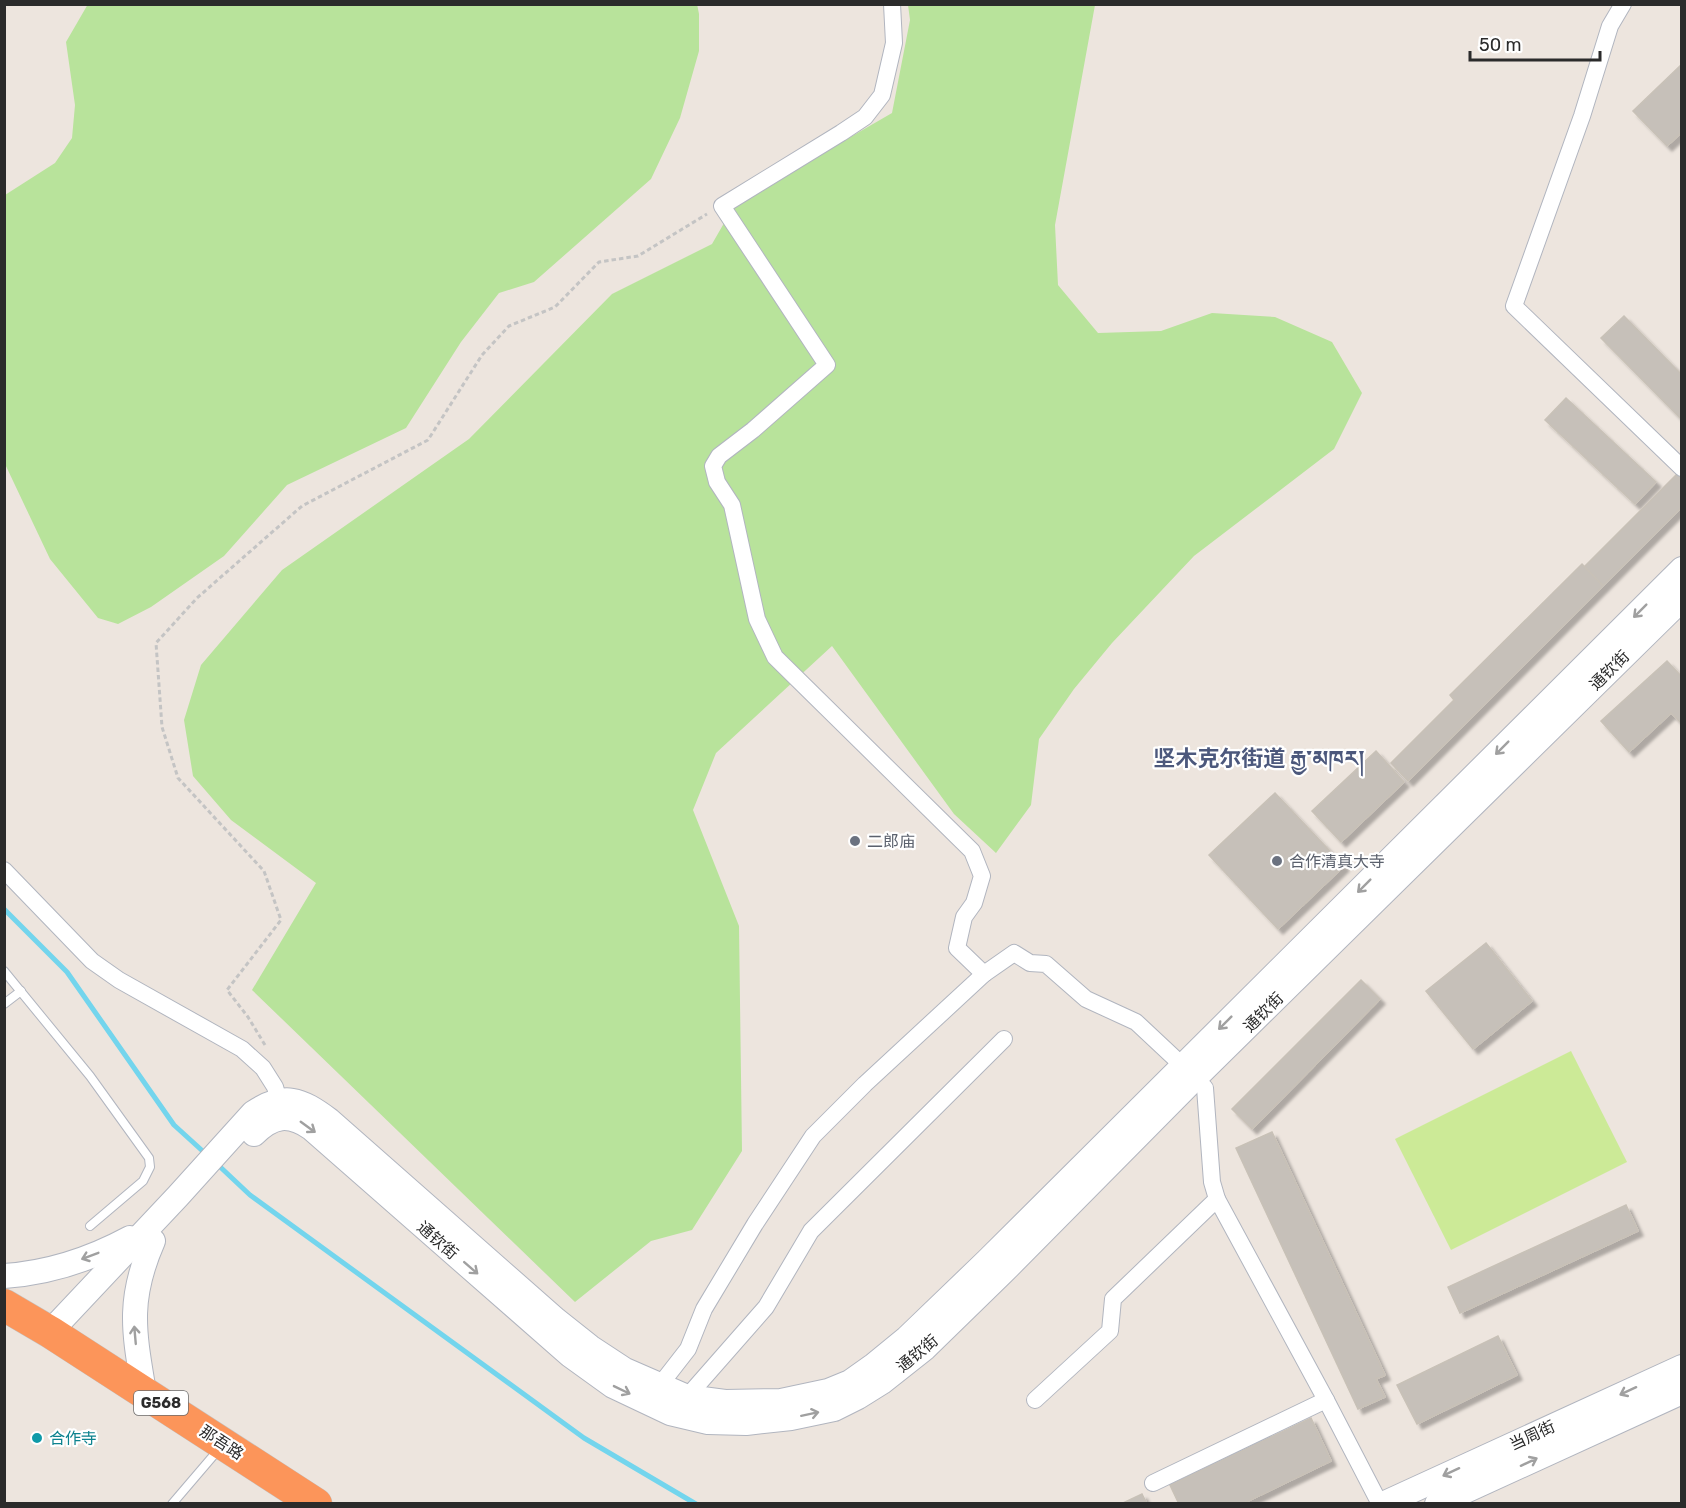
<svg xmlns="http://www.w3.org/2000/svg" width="1686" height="1508" viewBox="0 0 1686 1508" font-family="Rubik,'Noto Sans SC','Noto Serif Tibetan',sans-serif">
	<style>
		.green { fill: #b8e39b }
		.pitch { fill: #ccea97 }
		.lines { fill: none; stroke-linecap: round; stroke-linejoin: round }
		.stream { stroke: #73d5ed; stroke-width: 5 }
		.building { fill: #c6c0b9; stroke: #c8c1b7; stroke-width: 1.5; filter: url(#shadow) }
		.lane-casing { stroke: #b1b5bf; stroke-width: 10 }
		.street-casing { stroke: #b1b5bf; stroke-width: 18 }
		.secondary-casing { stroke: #b1b5bf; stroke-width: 26 }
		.highway-casing { stroke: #c4c4c4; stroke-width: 33 }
		.path { stroke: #c4c4c4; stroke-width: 3; stroke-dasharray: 4.5 3; stroke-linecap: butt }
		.lane { stroke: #fff; stroke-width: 8 }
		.street { stroke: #fff; stroke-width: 16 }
		.secondary { stroke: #fff; stroke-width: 24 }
		.highway { stroke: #fc955a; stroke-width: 32 }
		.oneway { stroke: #a0a0a0 }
		.worship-dot { fill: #6b7280; stroke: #fff; stroke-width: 2 }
		.culture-dot { fill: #0f9aa8; stroke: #fff; stroke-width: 2 }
		.labels { text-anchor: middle; stroke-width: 4.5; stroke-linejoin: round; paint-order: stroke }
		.shield { fill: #fff; stroke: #6b6b6b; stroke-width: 1.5 }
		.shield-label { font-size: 15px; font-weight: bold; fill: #2b2b2b }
		.street-label { font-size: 16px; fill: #2b2b2b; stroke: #fff }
		.worship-label { font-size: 16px; fill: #5b616d; stroke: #fff; text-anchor: start }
		.culture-label { font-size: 16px; fill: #0d838f; stroke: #fff; text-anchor: start }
		.district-label { font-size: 22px; font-weight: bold; fill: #4c587c; stroke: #fff }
	</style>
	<defs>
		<filter id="shadow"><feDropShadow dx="5" dy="5" stdDeviation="1.5" flood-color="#0004"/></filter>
	</defs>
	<rect width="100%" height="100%" fill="#ede5de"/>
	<g class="green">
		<polygon points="88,4 697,4 699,14 699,51 680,118 651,179 534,282 499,293 461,342 406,428 287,485 224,556 151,607 118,624 98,618 50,559 5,464 5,195 55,163 72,138 75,105 66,42"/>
		<polygon points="908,5 1095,5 1055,225 1058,285 1098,333 1161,331 1212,313 1275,317 1332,342 1362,393 1334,449 1194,556 1112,643 1074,689 1039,739 1031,805 996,853 954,814 832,646 716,753 693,810 739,926 742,1151 692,1230 651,1241 575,1302 252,990 316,883 231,820 193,776 184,720 201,665 282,570 469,439 612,294 712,244 735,204 892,113 910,20"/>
	</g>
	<polygon class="pitch" points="1571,1051 1627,1162 1451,1250 1395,1139"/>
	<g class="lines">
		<g class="stream">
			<polyline points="4,909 67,972 174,1125 207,1155"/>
			<polyline points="216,1163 250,1195 584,1438 696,1504"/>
		</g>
	</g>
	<g class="building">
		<polygon points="1682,64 1682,132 1667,146 1633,111"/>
		<polygon points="1624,316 1682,375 1682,420 1601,338"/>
		<polygon points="1566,398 1656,482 1635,504 1545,420"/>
		<polygon points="1679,472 1682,475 1682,507 1603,586 1584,567"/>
		<polygon points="1582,564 1603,586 1408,781 1391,763 1454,700 1450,695"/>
		<polygon points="1667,661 1682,677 1682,724 1671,713 1629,752 1601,721"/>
		<polygon points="1376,751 1404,782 1341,842 1312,811"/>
		<polygon points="1275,793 1344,866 1278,929 1209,855"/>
		<polygon points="1486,943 1532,1001 1473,1049 1426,991"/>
		<polygon points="1361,980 1380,999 1252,1129 1232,1109"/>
		<polygon points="1272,1132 1385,1375 1376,1379 1385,1397 1358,1409 1236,1148"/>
		<polygon points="1626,1205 1638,1231 1460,1313 1448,1287"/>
		<polygon points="1498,1336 1517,1375 1417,1424 1397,1385"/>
		<polygon points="1311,1418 1331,1461 1242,1504 1179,1504 1170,1485"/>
		<polygon points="1142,1494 1147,1504 1121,1504"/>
	</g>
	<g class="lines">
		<defs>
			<g id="lane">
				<polyline points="4,971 90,1076 149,1158 150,1167 143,1181 90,1226"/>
				<polyline points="4,1004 21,991"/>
				<polyline points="172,1504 219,1449"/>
			</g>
			<g id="street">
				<polyline points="892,4 894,43 882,95 865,117 841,133 722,206 827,365 753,430 719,456 713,466 717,482 732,505 757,619 775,657 972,851 982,876 974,903 964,917 957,948 984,974"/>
				<polyline points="1623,4 1610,26 1582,116 1514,306 1682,468"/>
				<polyline points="4,870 92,961 119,980 242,1049 263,1068 275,1087 279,1101"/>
				<polyline points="1195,1078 1205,1088 1212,1182 1217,1199 1326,1400 1380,1504"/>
				<polyline points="660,1385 688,1349 704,1309 755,1224 813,1136 865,1084 984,974 1014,953 1030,963 1046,964 1086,999 1136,1022 1183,1066"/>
				<polyline points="687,1397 766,1307 811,1231 1004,1039"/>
				<polyline points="1035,1400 1110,1331 1113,1299 1217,1199"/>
				<polyline points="1153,1483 1326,1400"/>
			</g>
			<g id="secondary">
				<path d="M254,1134C273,1115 289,1113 311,1128L570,1355L613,1386L670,1413L708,1422L746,1423L791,1418L834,1409L858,1397L882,1382L925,1348L1003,1272L1195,1078L1682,599"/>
				<path d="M4,1276C49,1273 91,1259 130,1238"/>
				<path d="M50,1332L178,1196L253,1113C284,1092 301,1099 329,1120L556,1320L590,1347L625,1370L687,1397L725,1402L781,1401L828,1391L850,1382L874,1365L907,1338L987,1261L1682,569"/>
				<path d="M144,1392C134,1332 127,1300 153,1241"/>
				<polyline points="1383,1504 1682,1367"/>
				<polyline points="1437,1504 1682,1392"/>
			</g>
			<polyline id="highway" points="4,1305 50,1332 316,1504"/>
		</defs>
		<use href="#lane" class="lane-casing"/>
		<use href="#street" class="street-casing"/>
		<use href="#secondary" class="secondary-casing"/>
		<use href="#highway" class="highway-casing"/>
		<polyline class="path" points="265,1045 248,1017 227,990 281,920 264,871 178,778 162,727 156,643 197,598 302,506 428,440 482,355 509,326 555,307 599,262 638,256 707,214"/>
		<use href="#lane" class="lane"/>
		<use href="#street" class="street"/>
		<use href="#secondary" class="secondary"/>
		<use href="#highway" class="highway"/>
	</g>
	<defs><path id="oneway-shaft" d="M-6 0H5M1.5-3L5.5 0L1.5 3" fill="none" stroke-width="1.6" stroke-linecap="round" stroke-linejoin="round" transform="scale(1.5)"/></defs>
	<g class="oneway">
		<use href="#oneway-shaft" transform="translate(1640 611) rotate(135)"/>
		<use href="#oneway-shaft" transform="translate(1502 748) rotate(135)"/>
		<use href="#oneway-shaft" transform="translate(1364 886) rotate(135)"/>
		<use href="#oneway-shaft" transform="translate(1225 1023) rotate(135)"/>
		<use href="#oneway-shaft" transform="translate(308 1127) rotate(36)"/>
		<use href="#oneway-shaft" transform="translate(90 1256) rotate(159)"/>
		<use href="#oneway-shaft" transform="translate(471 1268) rotate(41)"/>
		<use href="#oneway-shaft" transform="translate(135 1335) rotate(-95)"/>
		<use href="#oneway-shaft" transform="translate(622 1390) rotate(26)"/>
		<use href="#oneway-shaft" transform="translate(1628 1391) rotate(155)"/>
		<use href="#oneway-shaft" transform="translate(810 1414) rotate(-12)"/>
		<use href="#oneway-shaft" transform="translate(1529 1462) rotate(-25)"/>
		<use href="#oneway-shaft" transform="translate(1451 1472) rotate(155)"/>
	</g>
	<g class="worship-dot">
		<circle cx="855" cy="841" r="6"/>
		<circle cx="1277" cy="861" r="6"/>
	</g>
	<circle class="culture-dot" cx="37" cy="1438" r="6"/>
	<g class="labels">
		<rect class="shield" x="134" y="1391" width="54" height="24" rx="4.5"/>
		<g class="shield-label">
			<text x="161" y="1408">G568</text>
		</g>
		<g class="street-label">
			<text transform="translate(1609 670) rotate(-45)" y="6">通钦街</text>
			<text transform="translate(1263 1012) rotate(-45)" y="6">通钦街</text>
			<text transform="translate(438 1240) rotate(41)" y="6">通钦街</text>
			<text transform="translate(917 1353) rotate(-40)" y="6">通钦街</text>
			<text transform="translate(1532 1435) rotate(-25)" y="6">当周街</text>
			<text transform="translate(222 1442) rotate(33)" y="6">那吾路</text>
		</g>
		<g class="worship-label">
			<text x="867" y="847">二郎庙</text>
			<text x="1289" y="867">合作清真大寺</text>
		</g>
		<g class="culture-label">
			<text x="49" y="1444">合作寺</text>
		</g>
		<g class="district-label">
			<text x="1259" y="766">坚木克尔街道 རྒྱ་མཁར།</text>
		</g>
	</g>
	<rect width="1686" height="1508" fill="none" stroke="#2b2b2b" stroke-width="12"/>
	<path d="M1470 51v9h130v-9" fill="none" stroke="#2b2b2b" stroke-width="3"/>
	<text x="1479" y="51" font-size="18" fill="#2b2b2b" stroke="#ffffff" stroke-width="4.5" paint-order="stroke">50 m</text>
</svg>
